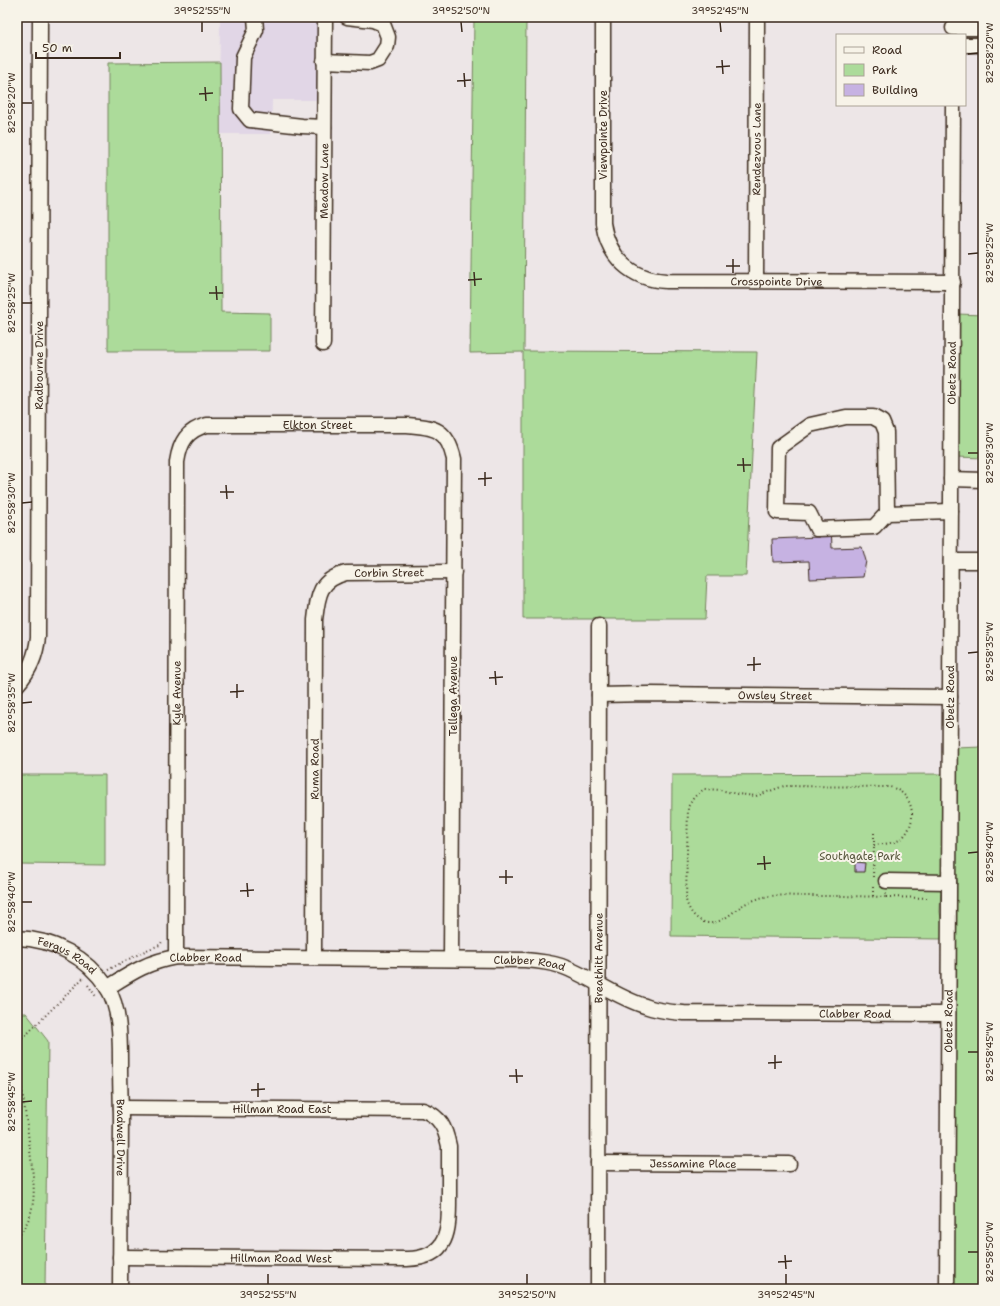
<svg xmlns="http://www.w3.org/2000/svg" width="1000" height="1306" viewBox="0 0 1000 1306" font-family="'Shantell Sans',sans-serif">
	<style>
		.built { fill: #e1d6e6 }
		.green { fill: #acdb9a; stroke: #74825c }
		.building { fill: #c6b2e2; stroke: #3b2a1e }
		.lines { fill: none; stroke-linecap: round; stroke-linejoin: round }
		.minor-casing { stroke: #3b2a1e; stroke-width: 17 }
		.path { stroke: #3b2a1e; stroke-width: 2; stroke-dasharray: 1 3; stroke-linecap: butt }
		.minor { stroke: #f7f3e8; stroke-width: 14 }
		.ticks { fill: none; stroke: #3b2a1e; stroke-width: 1.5 }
		.labels { text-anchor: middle; stroke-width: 4; stroke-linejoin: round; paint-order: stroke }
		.street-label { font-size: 11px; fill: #3b2a1e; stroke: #f7f3e8 }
		.park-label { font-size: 11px; fill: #57563d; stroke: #f7f3e8 }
		.neatline { fill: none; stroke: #3b2a1e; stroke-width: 1.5 }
		.ticks-label { font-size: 10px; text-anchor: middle; fill: #3b2a1e }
	</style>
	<rect width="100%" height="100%" fill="#ede6e7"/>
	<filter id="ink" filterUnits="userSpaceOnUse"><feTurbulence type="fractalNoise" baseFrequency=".025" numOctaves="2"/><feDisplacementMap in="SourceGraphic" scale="8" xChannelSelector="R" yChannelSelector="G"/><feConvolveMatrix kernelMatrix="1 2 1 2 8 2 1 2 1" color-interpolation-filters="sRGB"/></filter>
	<g filter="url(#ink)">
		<polygon class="built" points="220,17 319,17 320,100 272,100 271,134 219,134"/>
		<g class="green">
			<polygon points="474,17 526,17 524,351 757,352 746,576 707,576 705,619 523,619 523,352 470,353"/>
			<polygon points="220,62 221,312 270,313 270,351 108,351 108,63"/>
			<polygon points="958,314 983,315 983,458 957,457"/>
			<polygon points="983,747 983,1289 952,1289 954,748"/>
			<polygon points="945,774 940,912 944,939 671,936 672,775"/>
			<polygon points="17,775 105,775 105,865 17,864"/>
			<polygon points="17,1013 26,1013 48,1041 45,1289 17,1289"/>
		</g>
		<g class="building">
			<polygon points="831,524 832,548 862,547 866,561 863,577 810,579 809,561 773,562 772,539 819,537 818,525"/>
			<polygon points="855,862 865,863 864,872 855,872"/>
		</g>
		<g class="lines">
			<defs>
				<g id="minor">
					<polyline points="255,17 256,30 243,57 241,109 250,120 302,126 324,127"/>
					<path id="s1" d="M603,17V223C608,257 631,279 666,281L953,282"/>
					<polyline points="953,28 983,28"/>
					<polyline points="965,45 983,45"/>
					<polyline points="324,61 370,63 378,60 387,46 388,37 383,24 373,20 347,17"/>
					<path id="s2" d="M756,281L757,17"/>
					<path id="s3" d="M323,344L325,17"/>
					<polyline points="951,479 983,480"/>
					<polyline points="887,513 874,527 817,529 809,513 777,512 778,448 810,425 846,417 873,417 882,422 886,432 887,513 951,511"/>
					<polyline points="951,561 983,561"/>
					<path id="s4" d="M17,685C30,670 36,656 38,637L40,17"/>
					<path id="s5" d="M599,695L648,694L950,697"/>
					<polyline points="886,881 949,882"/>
					<path id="s6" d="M17,938C53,939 87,957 107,987C121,1010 120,1041 120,1067C120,1085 121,1104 121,1122C121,1178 120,1233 120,1289"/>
					<path id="s7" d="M176,957L177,462C180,442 187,430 207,425H407C435,427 447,429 454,459L451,959"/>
					<path id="s8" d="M314,958L315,620C318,595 319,580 346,573L454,572"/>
					<path id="s9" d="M107,988C131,973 147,962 176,957L525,960C537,961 549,962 561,966C590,976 615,997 645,1006C657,1011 671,1012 684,1013L948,1014"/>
					<path id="s10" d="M598,1163L789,1164"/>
					<path id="s11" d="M120,1257L407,1259C450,1258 449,1229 449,1195C449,1179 449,1162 449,1146C445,1128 441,1117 423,1110L121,1108"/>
					<path id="s12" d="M598,1289L599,626"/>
					<path id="s13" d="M947,1289L953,105"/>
				</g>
			</defs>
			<use href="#minor" class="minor-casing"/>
			<g class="path">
				<polyline points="874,833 874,845"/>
				<path d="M873,877L874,845C882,844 895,844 902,838C919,822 914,793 890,787L784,786L756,796L737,794L720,790L704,789L694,797L688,807L686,900C689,911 696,921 708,923C722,924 732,912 743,905C748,902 755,900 760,898C774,894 791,896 806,896C833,896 859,896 886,897V893"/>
				<polyline points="873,896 873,884"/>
				<polyline points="886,897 930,898"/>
				<polyline points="108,970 123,962 149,949 160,945 163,940"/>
				<polyline points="88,985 97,998"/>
				<polyline points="17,1044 83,978"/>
				<path d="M17,1065L19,1070C23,1097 27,1123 30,1150C32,1169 36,1190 32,1208C30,1220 23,1229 17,1239"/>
			</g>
			<use href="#minor" class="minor"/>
		</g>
	</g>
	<path class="ticks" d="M202,22V32M461,22L462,32M720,22L721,32M968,54L978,53M722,60L723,74M716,67L730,66M464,73L465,87M457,81L471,80M205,87L206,101M199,94L213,93M22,103H32M968,254L978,253M733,259V273M726,266H740M474,272L475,286M468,280L482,279M216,286L217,300M209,293H223M22,303H32M968,453H978M743,458L744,472M737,465H751M485,472V486M478,479L492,478M226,485L227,499M220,492H234M22,503L32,502M968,653L978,652M754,657V671M747,665L761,664M495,671L496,685M489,678L503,677M237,684V698M230,692L244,691M22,703L32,702M968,853L978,852M764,856L765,870M757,864L771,863M506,870V884M499,877H513M247,883L248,897M240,891L254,890M22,902H32M968,1052H978M775,1055V1069M768,1063L782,1062M516,1069L517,1083M509,1076H523M258,1083V1097M251,1090L265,1089M22,1102L32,1101M968,1252H978M785,1255L786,1269M778,1262L792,1261M268,1274V1284M527,1274V1284M786,1274V1284"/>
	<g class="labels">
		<g class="street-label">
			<text transform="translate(603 135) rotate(-90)" y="4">Viewpointe Drive</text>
			<text dy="4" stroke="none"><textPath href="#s2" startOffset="132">Rendezvous Lane</textPath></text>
			<text dy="4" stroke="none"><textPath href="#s3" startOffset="163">Meadow Lane</textPath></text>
			<text dy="4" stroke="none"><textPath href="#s1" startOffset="410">Crosspointe Drive</textPath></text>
			<text dy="4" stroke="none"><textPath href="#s4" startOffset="325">Radbourne Drive</textPath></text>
			<text dy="4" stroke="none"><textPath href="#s13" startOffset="916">Obetz Road</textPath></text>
			<text dy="4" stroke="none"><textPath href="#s7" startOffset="657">Elkton Street</textPath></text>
			<text dy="4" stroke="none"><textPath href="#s8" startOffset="443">Corbin Street</textPath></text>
			<text dy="4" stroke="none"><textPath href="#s7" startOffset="264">Kyle Avenue</textPath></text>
			<text dy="4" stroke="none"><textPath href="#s5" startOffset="176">Owsley Street</textPath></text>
			<text transform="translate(453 696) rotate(-90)" y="4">Tellega Avenue</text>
			<text dy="4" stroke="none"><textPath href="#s13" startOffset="592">Obetz Road</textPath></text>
			<text dy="4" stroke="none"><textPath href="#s8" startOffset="189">Ruma Road</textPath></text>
			<text dy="4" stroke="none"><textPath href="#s6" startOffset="54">Fergus Road</textPath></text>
			<text dy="4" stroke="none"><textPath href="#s9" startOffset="106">Clabber Road</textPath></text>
			<text dy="4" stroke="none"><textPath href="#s12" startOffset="331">Breathitt Avenue</textPath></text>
			<text dy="4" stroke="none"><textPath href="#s9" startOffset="430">Clabber Road</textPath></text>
			<text dy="4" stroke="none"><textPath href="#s9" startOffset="766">Clabber Road</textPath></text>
			<text dy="4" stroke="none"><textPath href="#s13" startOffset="268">Obetz Road</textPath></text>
			<text x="282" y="1113">Hillman Road East</text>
			<text dy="4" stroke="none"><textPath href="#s6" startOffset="259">Bradwell Drive</textPath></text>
			<text dy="4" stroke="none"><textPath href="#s10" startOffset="95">Jessamine Place</textPath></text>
			<text dy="4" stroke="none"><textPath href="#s11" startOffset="161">Hillman Road West</textPath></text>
		</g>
		<g class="park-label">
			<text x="860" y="860">Southgate Park</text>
		</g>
	</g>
	<rect width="1000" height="1306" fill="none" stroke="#f7f3e8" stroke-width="44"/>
	<rect x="836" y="34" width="130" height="72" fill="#f7f3e8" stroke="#aca397"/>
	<rect x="844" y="47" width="20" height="6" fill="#f7f3e8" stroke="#aca397"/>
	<text x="872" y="54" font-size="12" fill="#3b2a1e">Road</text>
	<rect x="844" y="64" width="20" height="12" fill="#acdb9a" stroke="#aca397"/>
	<text x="872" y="74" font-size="12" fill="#3b2a1e">Park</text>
	<rect x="844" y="84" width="20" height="12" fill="#c6b2e2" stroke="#aca397"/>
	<text x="872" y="94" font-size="12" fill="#3b2a1e">Building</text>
	<path d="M36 52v6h84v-6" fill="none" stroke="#3b2a1e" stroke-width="2"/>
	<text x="42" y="52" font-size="12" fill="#3b2a1e" stroke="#f7f3e8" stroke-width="3" paint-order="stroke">50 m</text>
	<rect x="22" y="22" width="956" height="1262" class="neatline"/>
	<g class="ticks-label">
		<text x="202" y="14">39°52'55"N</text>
		<text x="461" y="14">39°52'50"N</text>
		<text x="720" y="14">39°52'45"N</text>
		<text transform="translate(989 53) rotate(-90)" y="4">82°58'20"W</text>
		<text transform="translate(11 103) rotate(-90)" y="4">82°58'20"W</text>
		<text transform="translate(989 253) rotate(-90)" y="4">82°58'25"W</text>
		<text transform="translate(11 303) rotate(-90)" y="4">82°58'25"W</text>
		<text transform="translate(989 453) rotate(-90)" y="4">82°58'30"W</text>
		<text transform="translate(11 503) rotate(-90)" y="4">82°58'30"W</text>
		<text transform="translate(989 652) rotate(-90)" y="4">82°58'35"W</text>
		<text transform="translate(11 703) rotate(-90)" y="4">82°58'35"W</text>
		<text transform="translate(989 852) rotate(-90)" y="4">82°58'40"W</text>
		<text transform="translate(11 902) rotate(-90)" y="4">82°58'40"W</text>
		<text transform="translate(989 1052) rotate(-90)" y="4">82°58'45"W</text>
		<text transform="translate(11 1102) rotate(-90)" y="4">82°58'45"W</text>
		<text transform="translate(989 1252) rotate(-90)" y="4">82°58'50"W</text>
		<text x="268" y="1298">39°52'55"N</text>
		<text x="527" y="1298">39°52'50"N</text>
		<text x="786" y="1298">39°52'45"N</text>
	</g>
</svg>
